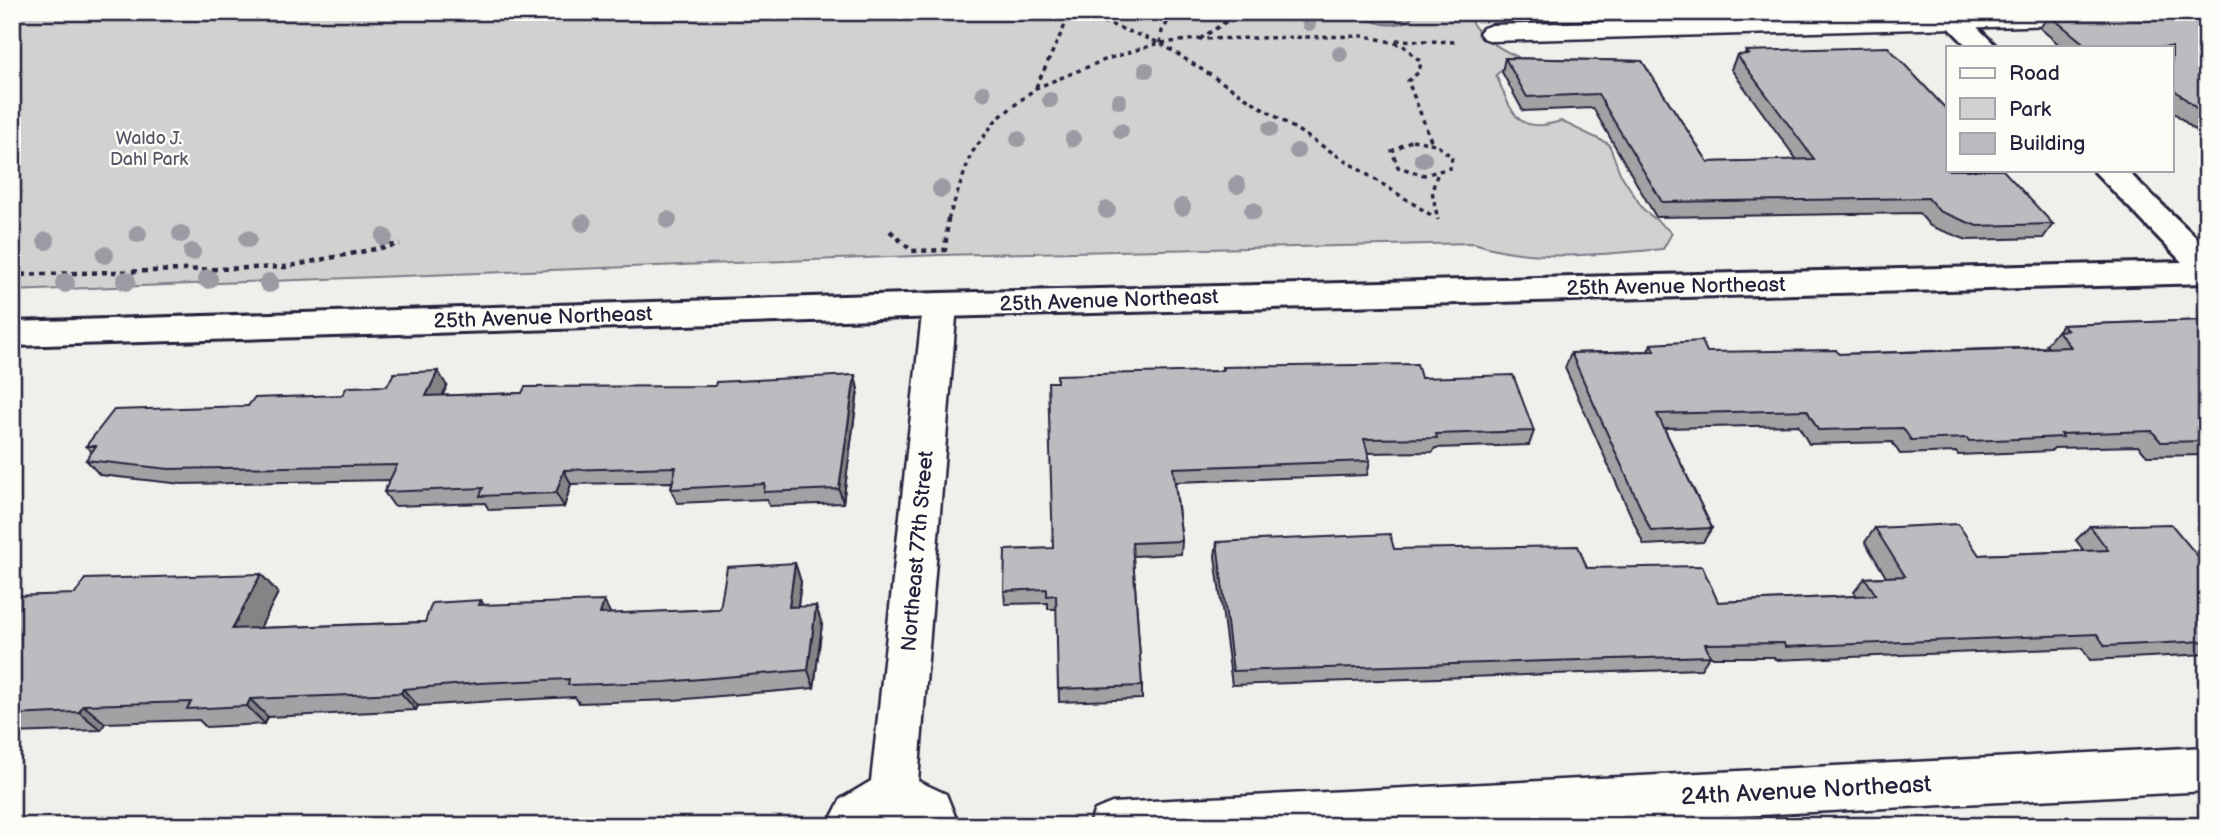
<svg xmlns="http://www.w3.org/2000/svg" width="2219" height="838" viewBox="0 0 2219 838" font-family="'Balsamiq Sans',sans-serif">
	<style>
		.green { fill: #d2d1d1; stroke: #7a7a86; stroke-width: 2 }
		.water { fill: #a9a9b0; stroke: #737381; stroke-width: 2 }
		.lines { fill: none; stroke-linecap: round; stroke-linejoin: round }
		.minor-casing { stroke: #22223b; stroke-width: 5 }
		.secondary-casing { stroke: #22223b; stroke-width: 6 }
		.path-far1 { stroke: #22223b; stroke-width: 3.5; stroke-dasharray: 4.5 4.5; stroke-linecap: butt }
		.path { stroke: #22223b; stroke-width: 4.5; stroke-dasharray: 5 5; stroke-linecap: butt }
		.minor { fill: #fdfcf7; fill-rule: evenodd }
		.secondary { fill: #fdfcf7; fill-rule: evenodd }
		.tree { fill: #9c9ba3 }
		.wall { fill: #a2a2a5; stroke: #22223b; stroke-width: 2 }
		.shaded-wall { fill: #848486; stroke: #22223b; stroke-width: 2 }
		.building { fill: #bcbcc0; stroke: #22223b; stroke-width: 2 }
		.labels { text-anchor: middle; stroke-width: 5; stroke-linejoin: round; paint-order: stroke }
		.far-park-label { font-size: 18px; fill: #575768; stroke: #fdfcf7 }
		.street-label { font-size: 21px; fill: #22223b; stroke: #fdfcf7 }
		.near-street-label { font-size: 24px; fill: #22223b; stroke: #fdfcf7 }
	</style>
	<rect width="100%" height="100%" fill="#f0efec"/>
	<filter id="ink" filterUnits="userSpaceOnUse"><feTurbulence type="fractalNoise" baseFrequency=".0143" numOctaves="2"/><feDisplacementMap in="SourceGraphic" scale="14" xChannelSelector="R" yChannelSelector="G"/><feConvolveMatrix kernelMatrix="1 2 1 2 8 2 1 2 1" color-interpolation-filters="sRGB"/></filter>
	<g filter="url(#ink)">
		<path class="green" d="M21,12H1478L1469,18C1478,36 1500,49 1518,57V65L1504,68L1496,75C1512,110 1514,136 1561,121L1609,144L1620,173L1643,209L1672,233L1663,249C1602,254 1532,263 1474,243L941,255L12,291V19Z"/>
		<path class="water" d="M1342,12H1415L1410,20C1379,33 1368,14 1342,12Z"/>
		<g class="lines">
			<defs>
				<g id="minor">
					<polygon points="1960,12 2107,12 2110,16 2106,21 2097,24 1492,41 1483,38 1479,33 1483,28 1492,25"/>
					<polygon points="940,294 952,297 957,305 918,781 946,794 959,826 911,826 897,820 882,826 827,826 841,799 871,781 923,305 928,297"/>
					<polygon points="2207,747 2207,791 1552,826 1088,826 1095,810 1112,803"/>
				</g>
				<g id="secondary">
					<polygon points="1934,12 1962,12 1997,47 1968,47"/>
					<polygon points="2093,170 2126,170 2207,248 2207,283 940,317 12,346 12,322 940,293 2182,262"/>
				</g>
			</defs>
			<use href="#minor" class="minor-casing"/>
			<use href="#secondary" class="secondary-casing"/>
			<g class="path-far1">
				<polyline points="1077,12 1160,43 1431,215"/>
				<polyline points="1200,39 1230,19 1234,12"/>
				<polyline points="1396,40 1457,42"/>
				<polyline points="1160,43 1162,31 1174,12"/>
				<polyline points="1036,87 1066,23 1075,12"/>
				<polygon points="1412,140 1435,144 1452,157 1450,168 1424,175 1398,167 1392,151"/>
				<polyline points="1437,175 1432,191 1438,220"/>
				<polyline points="948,220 971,154 996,120 1036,88 1107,59 1160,43 1199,39 1366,36 1403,45 1421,62 1419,72 1408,81 1432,143"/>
			</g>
			<g class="path">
				<polyline points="890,231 912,251 945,250 948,218"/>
				<polyline points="12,275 285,267 400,244"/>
			</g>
			<use href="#minor" class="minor"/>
			<use href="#secondary" class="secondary"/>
		</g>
		<g class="tree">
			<circle cx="1309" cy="24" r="7"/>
			<circle cx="1340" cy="54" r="8"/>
			<circle cx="1146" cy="70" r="8"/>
			<circle cx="983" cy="93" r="8"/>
			<circle cx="1050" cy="100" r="8"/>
			<circle cx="1119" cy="101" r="8"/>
			<circle cx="1270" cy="129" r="8"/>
			<circle cx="1121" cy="131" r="8"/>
			<circle cx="1018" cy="139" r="8"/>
			<circle cx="1073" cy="139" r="8"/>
			<circle cx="1297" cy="151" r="8"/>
			<circle cx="1423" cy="159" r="9"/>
			<circle cx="1237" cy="185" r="9"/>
			<circle cx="941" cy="189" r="9"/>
			<circle cx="1182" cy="207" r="9"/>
			<circle cx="1107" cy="210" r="9"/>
			<circle cx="1253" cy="211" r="9"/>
			<circle cx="668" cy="220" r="9"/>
			<circle cx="583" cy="223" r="9"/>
			<circle cx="138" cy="234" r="9"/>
			<circle cx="181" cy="234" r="9"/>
			<circle cx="384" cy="237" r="9"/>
			<circle cx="248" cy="239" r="9"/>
			<circle cx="46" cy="241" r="9"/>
			<circle cx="192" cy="252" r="9"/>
			<circle cx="105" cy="255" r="9"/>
			<circle cx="208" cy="279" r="10"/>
			<circle cx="126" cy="281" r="10"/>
			<circle cx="65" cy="283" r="10"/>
			<circle cx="269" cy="283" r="10"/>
		</g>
		<g class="wall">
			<polygon points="2207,12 2207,140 2172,111 2172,47 2062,47 2040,28 2049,15"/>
			<polygon points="1746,51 2053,224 2043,238 1967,240 1930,226 1919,213 1656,217 1593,108 1523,111 1502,72 1505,58 1642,61 1708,162 1797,160 1731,69 1737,55 1744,55"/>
			<polygon points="2207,320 2207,455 2147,456 2138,446 2054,448 2051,451 1958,455 1956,452 1900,454 1892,442 1809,444 1798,425 1664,428 1712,528 1703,542 1644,545 1565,368 1571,353 1648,351 1651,344 1707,352 1839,354 2048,347 2046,345 2062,325"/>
			<polygon points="1222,367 1421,378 1534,431 1529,445 1435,448 1433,452 1368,453 1370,461 1367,475 1175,482 1182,541 1181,554 1133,556 1142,686 1142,699 1059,702 1057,609 1048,609 1048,603 1005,604 1004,591 1053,548 1057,382 1218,371 1222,370"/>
			<polygon points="855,375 858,390 843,503 769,506 767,499 677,503 671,489 672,482 571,484 564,507 489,510 485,503 394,506 384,492 390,480 182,484 100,475 86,460 92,452 86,446 248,406 342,395 447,386 442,396 715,386"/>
			<polygon points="2090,526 2207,567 2207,654 2090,660 2082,648 1775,660 1774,657 1709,657 1701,669 1232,685 1215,556 1217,542 1394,549 1587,568 1718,602 1857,596 1854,592 1865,578 1886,577 1865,542 1875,528 1979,555 2084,551 2076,540"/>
			<polygon points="795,563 801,582 798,607 822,624 814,688 674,700 579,703 575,697 493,701 418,706 416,710 268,717 265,724 206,727 199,720 105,723 101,730 12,733 12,596 278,593 259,628 425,622 481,600 484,605 610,614 720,609"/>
		</g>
		<g class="shaded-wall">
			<polygon points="438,371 447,386 435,411 426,396"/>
			<polygon points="855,375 858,390 843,503 839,489"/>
			<polygon points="564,470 571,484 564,507 556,493"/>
			<polygon points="795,563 801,582 795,626 789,607"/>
			<polygon points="261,574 278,593 250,648 232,629"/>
			<polygon points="604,601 614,620 600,614"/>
			<polygon points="816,606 822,624 814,688 808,670"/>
			<polygon points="403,689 418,706 416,710 401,693"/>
			<polygon points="250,699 268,717 265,724 247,706"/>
			<polygon points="83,705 105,723 101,730 79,712"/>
		</g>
		<g class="building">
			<polygon points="2135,12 2207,12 2207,117 2172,88 2172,47 2088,47 2049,15"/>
			<polygon points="1888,47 1948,111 1948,170 2003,170 2053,224 1977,226 1939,211 1928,198 1662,202 1598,94 1527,97 1505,58 1642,61 1708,162 1814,159 1737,55 1749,54 1746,51"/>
			<polygon points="2207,320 2207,441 2161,442 2152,431 2061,434 2063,437 1969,441 1967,438 1911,440 1903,428 1818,430 1807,410 1657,414 1712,528 1651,531 1571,353 1655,351 1651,344 1702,341 1707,352 1836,350 1839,354 2071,347 2058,331 2067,330 2062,325"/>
			<polygon points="1417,364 1421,378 1513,375 1534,431 1436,434 1437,438 1364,439 1370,461 1173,468 1182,541 1132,543 1142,686 1058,689 1056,595 1047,596 1047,589 1004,591 1005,550 1053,548 1048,382 1057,382 1057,375 1218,371 1223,370 1222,367"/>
			<polygon points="438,371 426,396 522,393 525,387 715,386 716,382 855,375 839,489 764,492 765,484 671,489 676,467 564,470 556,493 480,496 483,488 384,492 397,465 169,469 86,460 96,446 86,446 114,410 248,406 254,398 342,395 347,387 387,386 394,373"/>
			<polygon points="1958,524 1979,555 2108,550 2090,526 2171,524 2207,567 2207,641 2105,646 2097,634 1785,647 1784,643 1705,644 1710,656 1233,671 1217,542 1390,534 1394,549 1578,546 1587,568 1702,566 1718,602 1876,595 1865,578 1905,576 1875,528"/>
			<polygon points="795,563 789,607 816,606 808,670 665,682 568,685 569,679 479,683 403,689 401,693 250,699 247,706 187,709 191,702 83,705 79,712 12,715 12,596 75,594 85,579 261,574 232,629 425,622 432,603 481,600 479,605 604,601 600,614 720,609 727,567"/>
		</g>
	</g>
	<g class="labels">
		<g class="far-park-label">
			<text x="149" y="144">Waldo J.<tspan x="149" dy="21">Dahl Park</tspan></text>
		</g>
		<g class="street-label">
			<text transform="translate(1676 286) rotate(-1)" y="7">25th Avenue Northeast</text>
			<text transform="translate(1109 300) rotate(-2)" y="7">25th Avenue Northeast</text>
			<text transform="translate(543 317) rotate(-2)" y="7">25th Avenue Northeast</text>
			<text transform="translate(917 551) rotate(-85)" y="7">Northeast 77th Street</text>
		</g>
		<g class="near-street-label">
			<text transform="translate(1806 790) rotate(-3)" y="8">24th Avenue Northeast</text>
		</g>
	</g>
	<rect width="2219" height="838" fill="none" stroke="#fdfcf7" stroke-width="42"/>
	<rect x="21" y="21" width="2177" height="796" fill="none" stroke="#22223b" stroke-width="2.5" filter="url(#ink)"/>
	<rect x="1946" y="46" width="228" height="126" fill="#fdfcf7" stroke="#a5a5ac" stroke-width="2"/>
	<rect x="1960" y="68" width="35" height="10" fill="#fdfcf7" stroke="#a5a5ac" stroke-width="2"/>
	<text x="2009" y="80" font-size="21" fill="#22223b">Road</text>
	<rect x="1960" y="98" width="35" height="21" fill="#d2d1d1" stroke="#a5a5ac" stroke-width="2"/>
	<text x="2009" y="116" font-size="21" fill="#22223b">Park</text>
	<rect x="1960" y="133" width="35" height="21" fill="#bcbcc0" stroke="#a5a5ac" stroke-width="2"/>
	<text x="2009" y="150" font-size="21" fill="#22223b">Building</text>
</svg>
